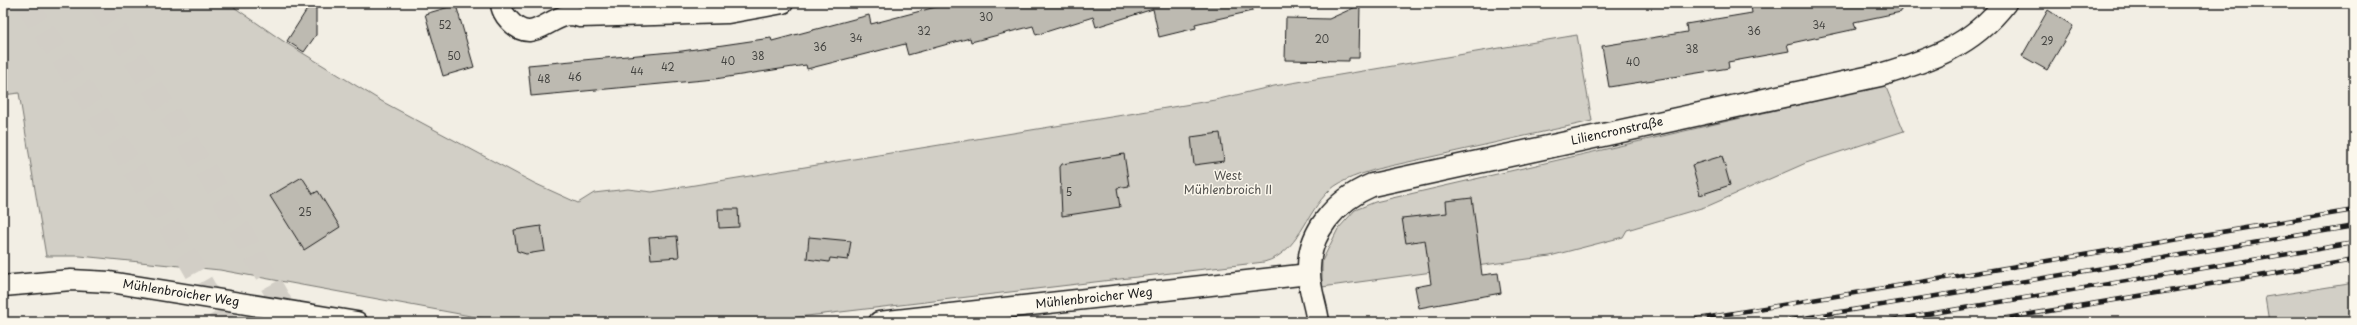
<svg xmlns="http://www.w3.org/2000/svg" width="2357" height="325" viewBox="0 0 2357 325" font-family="'Playpen Sans',sans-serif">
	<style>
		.green { fill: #d2cfc6; stroke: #777671 }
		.building { fill: #bdbab1; stroke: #1c1c1c }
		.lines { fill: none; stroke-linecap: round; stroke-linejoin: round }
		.highway-tunnel { stroke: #d2cec6; stroke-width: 22; stroke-dasharray: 22 11; stroke-linecap: butt }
		.street-casing { stroke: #1c1c1c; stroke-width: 23 }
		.secondary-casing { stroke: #1c1c1c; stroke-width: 25 }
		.street { stroke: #fbf7ec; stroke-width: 20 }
		.secondary { stroke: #fbf7ec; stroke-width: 22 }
		.rail-casing { stroke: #1c1c1c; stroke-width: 4.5 }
		.rail { stroke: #fbf7ec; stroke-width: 3; stroke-dasharray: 9; stroke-linecap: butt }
		.labels { text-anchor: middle; stroke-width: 3; stroke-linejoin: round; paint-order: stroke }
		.number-label { font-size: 10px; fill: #444441 }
		.street-label { font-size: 12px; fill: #1c1c1c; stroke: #fbf7ec }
		.park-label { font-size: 12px; fill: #53524f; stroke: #fbf7ec }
	</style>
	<rect width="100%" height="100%" fill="#f2eee4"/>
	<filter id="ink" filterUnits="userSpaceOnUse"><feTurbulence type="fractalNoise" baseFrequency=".025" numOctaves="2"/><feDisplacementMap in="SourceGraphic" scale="8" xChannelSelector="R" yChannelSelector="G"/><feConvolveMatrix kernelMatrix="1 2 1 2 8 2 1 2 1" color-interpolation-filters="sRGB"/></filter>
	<g filter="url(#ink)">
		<g class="green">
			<path d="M3,3H228L283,41L383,102L534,183L578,203L594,193L628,189L652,192L1215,100L1274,86L1577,35L1592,121L1377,169C1362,174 1342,179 1330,190C1305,213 1299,253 1264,262L756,322H503L220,270L80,256H46L19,93L3,95Z"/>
			<polygon points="1885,85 1904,131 1806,163 1708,206 1627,230 1623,237 1550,256 1322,287 1322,261 1338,229 1355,210 1375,202"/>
			<polygon points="2354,283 2354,322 2269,322 2265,297"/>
		</g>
		<g class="building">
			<polygon points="311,3 316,3 316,35 304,52 287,41"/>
			<polygon points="951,3 1251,3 1252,11 1195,24 1196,28 1159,37 1153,9 1096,27 1093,17 1036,35 1033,26 971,42 970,38 908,55 905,44 807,69 806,65 715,79 531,96 528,65 682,51 771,38 772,41 869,15 871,24"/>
			<polygon points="1772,3 1900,3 1901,12 1854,22 1856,29 1787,44 1789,51 1728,62 1729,68 1609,87 1602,46 1687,32 1686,24 1752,13 1751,6"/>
			<polygon points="456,5 474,67 443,76 425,14"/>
			<polygon points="1360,5 1359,58 1349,58 1349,61 1285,60 1286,18 1329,19"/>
			<polygon points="2048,10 2073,26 2047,70 2022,56"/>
			<polygon points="1220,133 1224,161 1194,165 1191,137"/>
			<polygon points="1124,154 1129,186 1117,188 1120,207 1062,216 1060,167 1062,164"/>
			<polygon points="1722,156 1730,185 1700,195 1692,165"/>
			<polygon points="302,177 313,194 318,191 340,227 304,250 270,196"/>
			<polygon points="1472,198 1482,275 1498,273 1501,293 1419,308 1415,287 1431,284 1425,240 1406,243 1402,218 1447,213 1446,201"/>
			<polygon points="718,209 738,209 739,227 719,228"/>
			<polygon points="541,226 545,251 526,254 517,251 514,230"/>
			<polygon points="677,236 679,257 651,259 649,238"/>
			<polygon points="809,237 851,241 848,260 830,258 829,262 807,259"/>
		</g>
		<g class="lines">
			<g class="highway-tunnel">
				<polyline points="26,3 162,212 224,322"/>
				<polyline points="99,3 216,187 292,322"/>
			</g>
			<defs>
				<g id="street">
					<path d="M501,3C501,9 505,16 509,20C531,45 545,20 568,15C571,15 577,16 580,17L728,13L783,3"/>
					<polyline points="3,286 71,280 110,282 357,322"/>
					<polyline points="879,322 1309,274"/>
				</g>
				<path id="secondary" d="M1318,322C1316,306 1309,289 1309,273C1307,233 1336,200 1372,185L1880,75C1930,60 1972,46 2005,3"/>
			</defs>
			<use href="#street" class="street-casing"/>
			<use href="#secondary" class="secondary-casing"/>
			<use href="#street" class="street"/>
			<use href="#secondary" class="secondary"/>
			<defs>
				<g id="rail">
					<polyline points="1680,322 2354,210"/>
					<polyline points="1780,322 2354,226"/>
					<polyline points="1880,322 2354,243"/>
					<polyline points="1983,322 2354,260"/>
				</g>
			</defs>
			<use href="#rail" class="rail-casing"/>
			<use href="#rail" class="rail"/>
		</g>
	</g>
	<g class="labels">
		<g class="number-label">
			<text x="986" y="21">30</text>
			<text x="445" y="29">52</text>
			<text x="1819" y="29">34</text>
			<text x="924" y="35">32</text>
			<text x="1754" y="35">36</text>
			<text x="856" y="42">34</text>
			<text x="1322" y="43">20</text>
			<text x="2047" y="45">29</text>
			<text x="820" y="51">36</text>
			<text x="1692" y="53">38</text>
			<text x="454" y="60">50</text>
			<text x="758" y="60">38</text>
			<text x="728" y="65">40</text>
			<text x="1633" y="66">40</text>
			<text x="668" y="71">42</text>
			<text x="637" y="75">44</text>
			<text x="575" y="81">46</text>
			<text x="544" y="83">48</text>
			<text x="1069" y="196">5</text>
			<text x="305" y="216">25</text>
		</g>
		<g class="street-label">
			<text transform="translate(1617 131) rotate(-12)" y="4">Liliencronstraße</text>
			<text transform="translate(181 293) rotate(9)" y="4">Mühlenbroicher Weg</text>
			<text transform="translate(1094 298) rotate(-6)" y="4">Mühlenbroicher Weg</text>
		</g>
		<g class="park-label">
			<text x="1228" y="180">West<tspan x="1228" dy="14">Mühlenbroich II</tspan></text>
		</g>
	</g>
	<rect width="2357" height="325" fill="none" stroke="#fbf7ec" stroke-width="16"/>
	<rect x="8" y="8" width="2341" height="309" fill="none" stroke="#1c1c1c" stroke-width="1.5" filter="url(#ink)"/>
</svg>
